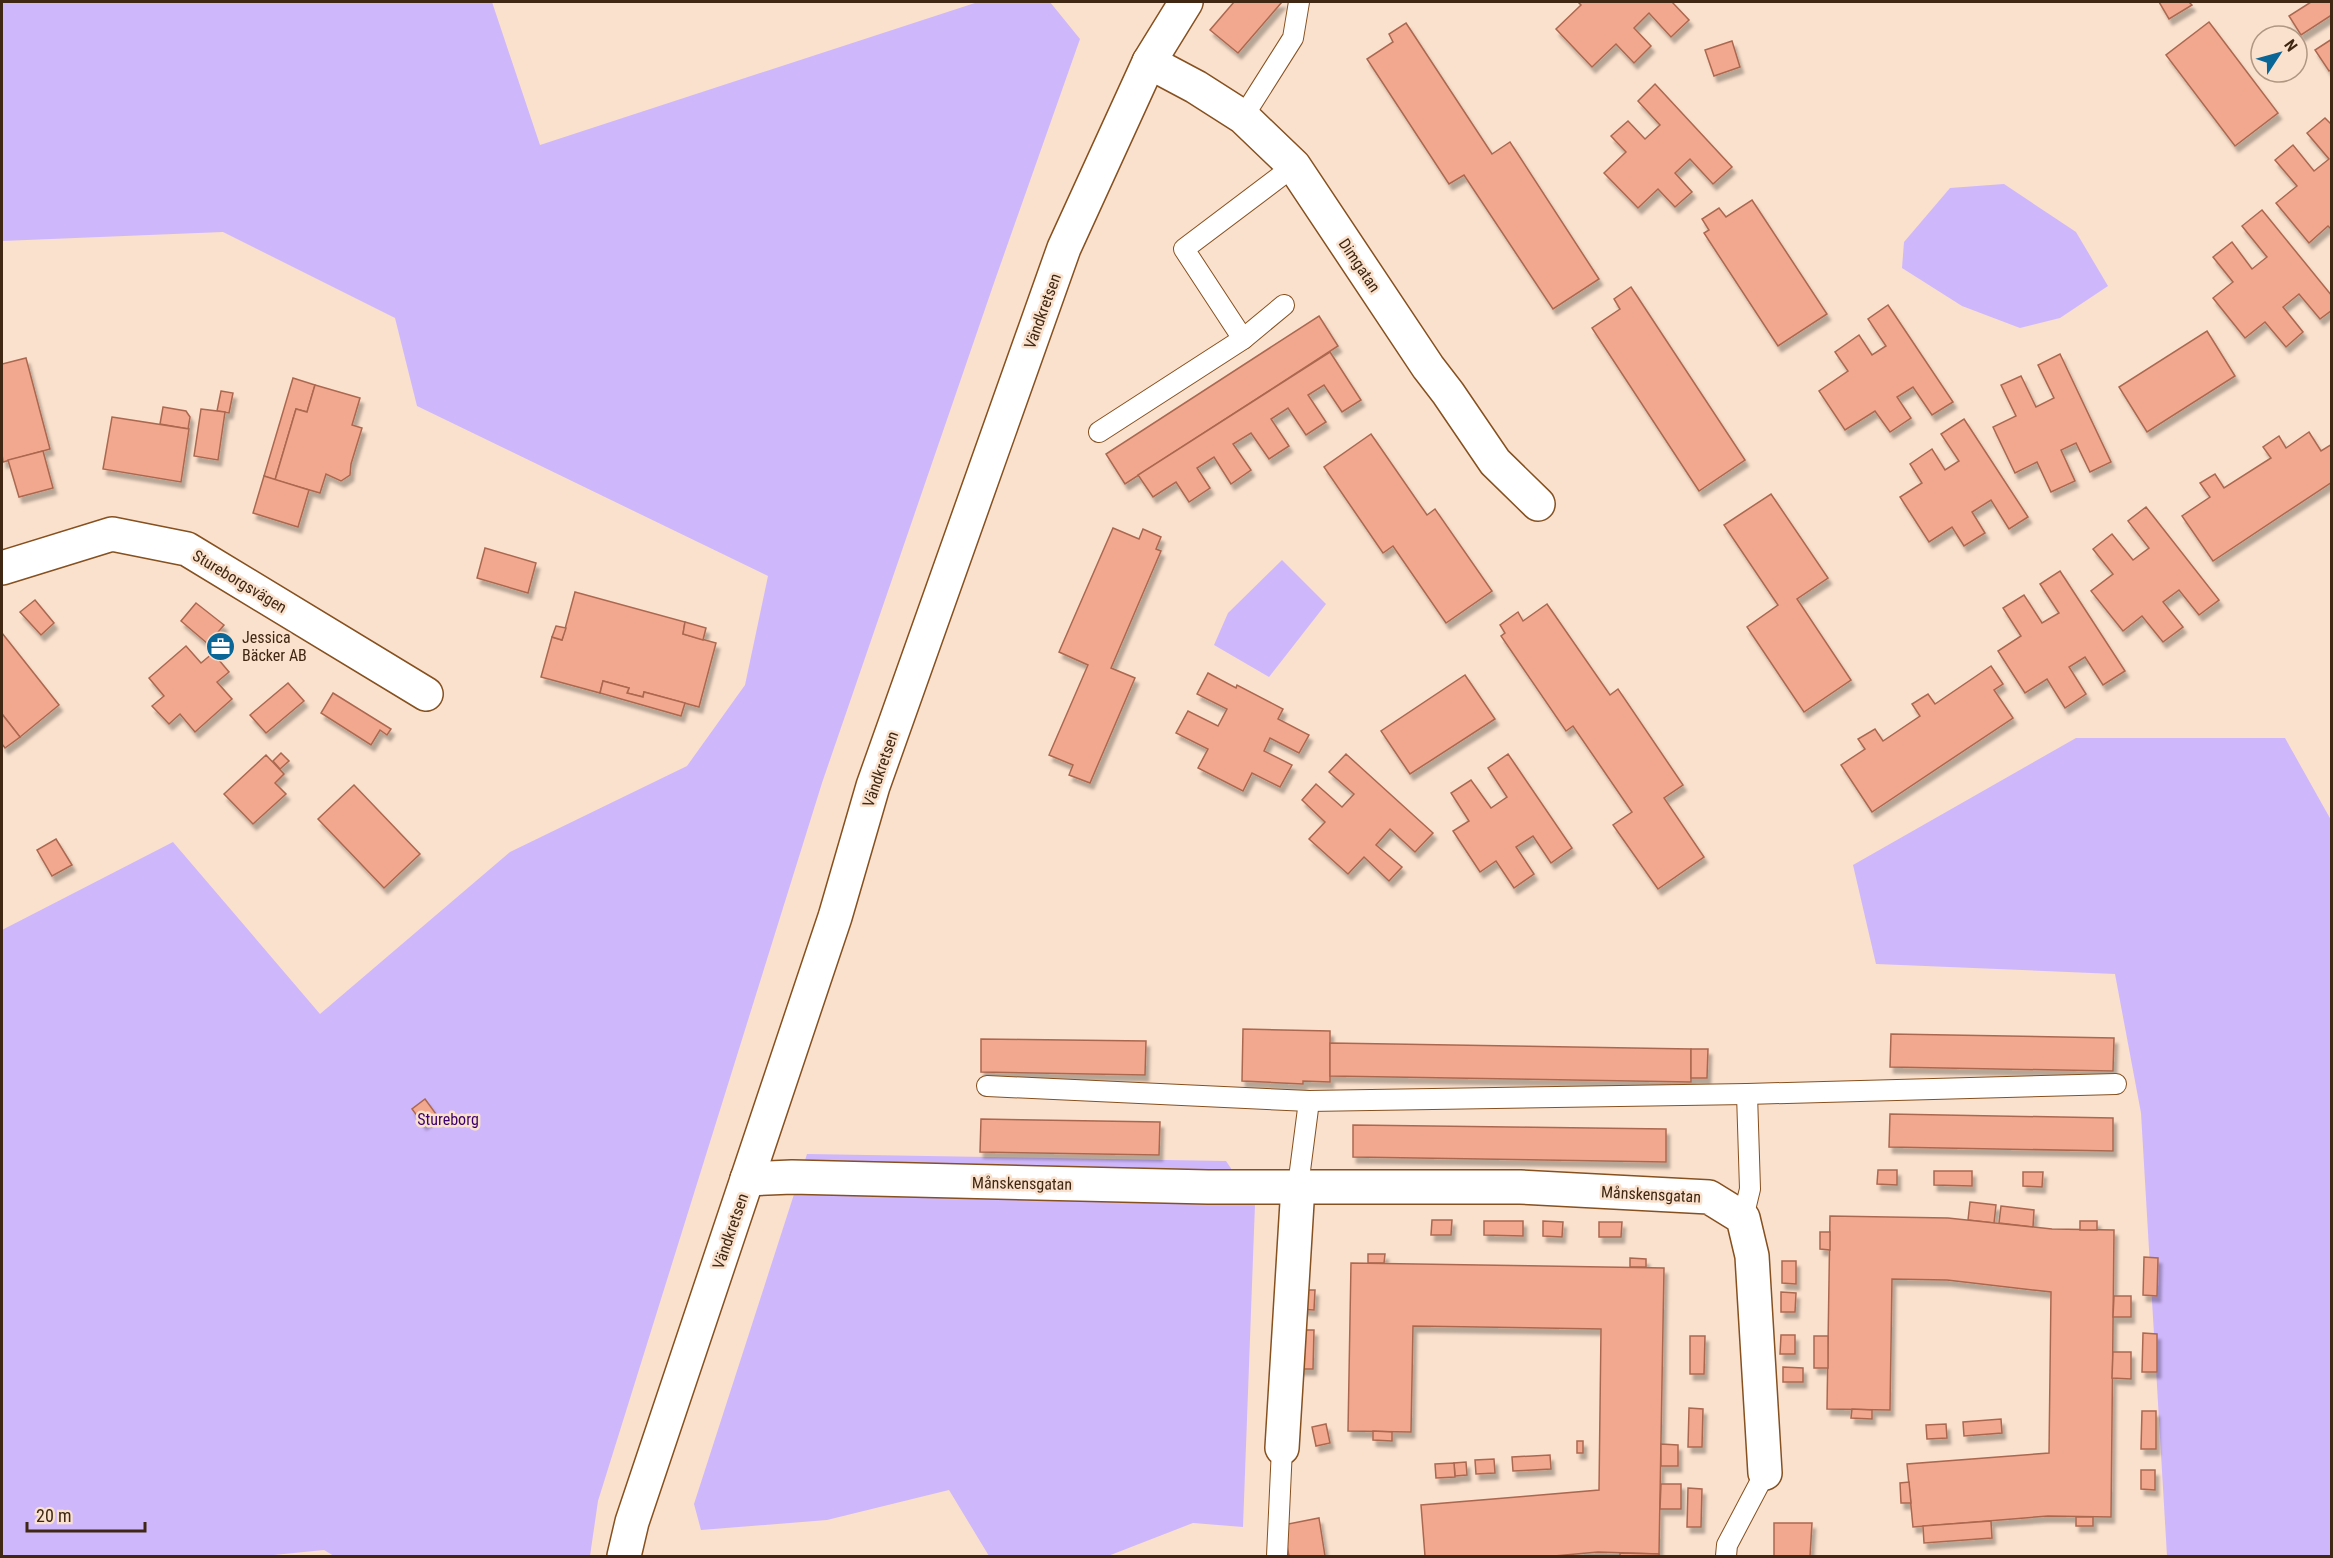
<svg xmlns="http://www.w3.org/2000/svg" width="2333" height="1558" viewBox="0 0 2333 1558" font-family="'Roboto Condensed',sans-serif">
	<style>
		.green { fill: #cfb7fc }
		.building { fill: #f2a88e; stroke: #ac6850; stroke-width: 1.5; filter: url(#shadow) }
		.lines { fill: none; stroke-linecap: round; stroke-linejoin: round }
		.service-casing { stroke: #86501f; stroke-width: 22 }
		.minor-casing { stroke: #86501f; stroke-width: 36 }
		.service { stroke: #fff; stroke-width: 20 }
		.minor { stroke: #fff; stroke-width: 33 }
		.labels { text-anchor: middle; stroke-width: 5; stroke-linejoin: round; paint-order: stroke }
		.street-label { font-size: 16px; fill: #3f2713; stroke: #fae1cd }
		.poi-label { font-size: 16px; fill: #3f2713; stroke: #fae1cd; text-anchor: start }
		.park-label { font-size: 16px; fill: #3b006c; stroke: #fae1cd }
	</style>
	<defs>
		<filter id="shadow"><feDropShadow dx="3.5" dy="6" stdDeviation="1.5" flood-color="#0004"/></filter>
	</defs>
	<rect width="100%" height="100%" fill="#fae1cd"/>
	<g class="green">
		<polygon points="2,2 492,2 540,145 978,2 1050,2 1080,39 995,280 822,783 598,1501 590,1556 334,1556 324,1550 264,1556 3,1556 2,1553 2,930 173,842 320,1014 510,852 687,766 745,685 768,576 417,406 395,318 223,232 2,241"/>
		<polygon points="2004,184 2076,232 2108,286 2060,318 2020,328 1962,306 1902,268 1904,242 1950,188"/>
		<polygon points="1282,560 1326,604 1269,677 1214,645 1228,613"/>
		<polygon points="2076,738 2285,738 2331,820 2331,1556 2167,1556 2141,1113 2115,974 1876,964 1853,865"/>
		<polygon points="807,1154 1226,1161 1255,1204 1243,1527 1193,1523 1108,1556 989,1556 949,1490 827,1520 701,1530 694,1504"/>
	</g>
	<g class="building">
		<polygon points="1234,2 1282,2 1238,53 1210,30"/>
		<polygon points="1578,2 1672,2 1689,20 1671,37 1649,13 1634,28 1651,46 1634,63 1616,44 1592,67 1556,29 1581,5"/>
		<polygon points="2159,2 2189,2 2192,5 2169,19"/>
		<polygon points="2311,2 2332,2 2332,18 2330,16 2301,35 2289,16"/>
		<polygon points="2209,22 2278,113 2235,146 2166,55"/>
		<polygon points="1406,23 1492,154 1510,142 1599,279 1553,309 1464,175 1449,184 1367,59 1393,42 1389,34"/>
		<polygon points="2332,39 2332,69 2329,71 2315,50"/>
		<polygon points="1732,41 1740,67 1714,76 1705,50"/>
		<polygon points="1655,84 1732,167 1713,184 1690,159 1675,173 1692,192 1675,207 1658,189 1638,208 1604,173 1626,152 1611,136 1628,121 1645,139 1660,125 1638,101"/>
		<polygon points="2325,118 2332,125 2332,230 2328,226 2309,243 2276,203 2297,186 2275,160 2293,145 2314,171 2329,159 2307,133"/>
		<polygon points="1752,200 1827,314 1778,346 1704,233 1709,230 1702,219 1719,208 1726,217"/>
		<polygon points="2262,210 2332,296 2332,310 2320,319 2299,294 2283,307 2303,332 2286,347 2265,322 2245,338 2213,298 2233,282 2213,257 2232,242 2252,269 2267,257 2242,226"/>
		<polygon points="1631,287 1745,460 1699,491 1592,328 1620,309 1614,299"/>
		<polygon points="1888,305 1953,402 1932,415 1913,387 1897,397 1911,418 1890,432 1875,411 1845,430 1819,391 1848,371 1835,352 1859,335 1872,355 1886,346 1868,319"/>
		<polygon points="1319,316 1338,346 1125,484 1106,454"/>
		<polygon points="2207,331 2235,376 2147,432 2119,387"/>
		<polygon points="1330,352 1361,400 1342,412 1324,385 1308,395 1326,422 1306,435 1288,408 1271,419 1289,446 1269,459 1251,433 1233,444 1251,470 1231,484 1214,457 1197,468 1210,488 1189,502 1176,482 1153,497 1138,475"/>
		<polygon points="2060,354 2111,462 2090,472 2076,443 2061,450 2075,481 2051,492 2037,462 2015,473 1993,427 2016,416 2001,385 2021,376 2036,407 2054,398 2038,365"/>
		<polygon points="26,358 50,449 3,462 2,454 2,364"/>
		<polygon points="293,378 315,385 307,412 296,409 275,480 264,476"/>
		<polygon points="315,385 360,398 352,425 362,428 351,464 350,475 341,481 326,474 320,493 275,480 296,409 307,412"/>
		<polygon points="221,391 233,393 229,413 217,411"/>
		<polygon points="163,407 186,411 190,417 188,429 160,424"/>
		<polygon points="201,409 225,412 218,460 194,456"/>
		<polygon points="112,417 189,429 181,482 103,469"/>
		<polygon points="1964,419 2028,517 2009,529 1991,500 1972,512 1985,533 1964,546 1952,527 1929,542 1900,497 1922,483 1910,464 1932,449 1945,470 1959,461 1941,434"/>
		<polygon points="2309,432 2321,451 2332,444 2332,482 2213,561 2182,516 2210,497 2200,483 2215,474 2224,488 2271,458 2263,447 2279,436 2286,448"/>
		<polygon points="1371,434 1427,515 1435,509 1492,591 1446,623 1393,546 1383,553 1324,467"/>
		<polygon points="43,451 53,488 19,497 8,460"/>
		<polygon points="264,476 309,490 298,527 253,513"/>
		<polygon points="1771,494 1828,578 1797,599 1851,680 1804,712 1747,627 1778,605 1724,525"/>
		<polygon points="2146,507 2219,600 2199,615 2179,590 2163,602 2183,627 2163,642 2142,616 2123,631 2091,591 2113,574 2093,549 2112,534 2133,560 2149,548 2128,521"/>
		<polygon points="1113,528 1139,539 1143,529 1161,537 1156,549 1161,551 1111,668 1135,678 1090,783 1069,775 1073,765 1049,755 1088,665 1059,652"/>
		<polygon points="485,548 536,563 528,593 477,578"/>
		<polygon points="2060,571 2125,671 2103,685 2085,657 2069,667 2086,694 2065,708 2047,679 2025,693 1998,651 2021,636 2003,608 2024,595 2042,623 2059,613 2040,584"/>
		<polygon points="575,592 685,622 683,634 716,643 699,707 644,692 643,697 627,693 629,688 603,681 600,693 541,677 552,637 562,640"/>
		<polygon points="35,600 54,623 41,635 20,612"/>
		<polygon points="196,603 224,625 208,644 181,621"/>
		<polygon points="1547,604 1610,695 1618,689 1683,785 1664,798 1704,857 1658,889 1613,825 1632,812 1573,726 1566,731 1501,636 1505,633 1500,625 1518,612 1523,621"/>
		<polygon points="685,622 706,628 703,640 683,634"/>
		<polygon points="556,626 566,628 562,640 552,637"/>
		<polygon points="2,633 59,705 20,737 2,714"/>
		<polygon points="186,646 201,663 213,653 229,672 217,682 232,699 195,732 180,714 169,724 152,706 164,696 149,678"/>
		<polygon points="1991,666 2003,684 1994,690 2013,718 1872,812 1841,765 1865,749 1858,739 1875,729 1883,741 1920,716 1912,704 1928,694 1935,704"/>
		<polygon points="1208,673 1236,688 1237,685 1283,709 1278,719 1309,735 1299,753 1270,738 1264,751 1292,765 1280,787 1252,773 1243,791 1198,768 1208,749 1176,733 1188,711 1218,726 1227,709 1197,694"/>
		<polygon points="1465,675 1495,719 1410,774 1381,731"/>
		<polygon points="603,681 629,688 627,693 643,697 644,692 685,703 681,716 600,693"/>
		<polygon points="288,683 304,701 266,733 250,715"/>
		<polygon points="333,693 391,729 387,735 380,730 371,745 321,713"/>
		<polygon points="2,714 20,737 5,748 2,744"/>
		<polygon points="281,753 289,761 280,769 273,761"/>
		<polygon points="1346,754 1433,833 1415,852 1390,829 1376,845 1402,867 1389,881 1364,857 1348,874 1309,839 1325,822 1302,800 1316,784 1342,807 1354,794 1329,772"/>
		<polygon points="1508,754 1572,848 1551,863 1533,836 1516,847 1534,874 1514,888 1496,861 1480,872 1453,831 1469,821 1451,793 1471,780 1491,808 1507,797 1488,768"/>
		<polygon points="266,755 284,774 275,783 286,794 253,824 224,794"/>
		<polygon points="354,785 420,854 384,888 318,819"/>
		<polygon points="56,839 72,865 52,876 37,850"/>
		<polygon points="1243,1029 1330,1031 1330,1082 1303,1081 1303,1084 1242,1081"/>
		<polygon points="1891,1034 2114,1038 2113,1071 1890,1067"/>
		<polygon points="981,1039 1146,1041 1145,1075 981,1072"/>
		<polygon points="1330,1043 1691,1049 1691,1082 1330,1076"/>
		<polygon points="1691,1049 1708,1049 1707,1078 1691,1078"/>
		<polygon points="425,1099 436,1114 423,1124 412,1109"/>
		<polygon points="1890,1114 2113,1118 2113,1151 1889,1147"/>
		<polygon points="981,1119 1160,1122 1159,1155 980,1152"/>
		<polygon points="1353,1125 1666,1129 1666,1162 1353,1157"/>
		<polygon points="1878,1170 1897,1170 1897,1185 1877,1184"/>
		<polygon points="1934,1171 1972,1171 1972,1186 1934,1185"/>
		<polygon points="2023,1172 2043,1172 2042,1187 2023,1186"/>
		<polygon points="1970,1202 1996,1205 1994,1223 1968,1220"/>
		<polygon points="2001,1206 2034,1210 2033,1227 1999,1223"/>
		<polygon points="1830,1216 1948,1218 2052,1229 2114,1230 2111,1517 2048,1516 1913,1527 1907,1464 2049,1453 2051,1292 1947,1280 1892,1279 1890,1410 1827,1409"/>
		<polygon points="1432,1220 1452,1220 1451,1235 1431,1235"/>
		<polygon points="1484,1221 1523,1221 1523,1236 1484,1235"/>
		<polygon points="1543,1221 1563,1222 1562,1237 1543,1236"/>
		<rect x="2080" y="1221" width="17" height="9"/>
		<polygon points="1599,1222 1622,1222 1621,1237 1599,1237"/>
		<polygon points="1820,1232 1830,1232 1830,1250 1820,1249"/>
		<polygon points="1368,1254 1385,1254 1384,1263 1368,1263"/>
		<polygon points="2144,1257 2158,1258 2157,1296 2143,1295"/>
		<polygon points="1630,1258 1646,1259 1646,1267 1630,1267"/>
		<polygon points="1782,1261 1796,1261 1796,1284 1782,1283"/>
		<polygon points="1351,1263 1664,1268 1659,1554 1598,1552 1554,1556 1425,1556 1421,1505 1599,1490 1601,1329 1413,1326 1411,1432 1348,1431"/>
		<polygon points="1300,1290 1315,1290 1314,1310 1299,1309"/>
		<polygon points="1781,1292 1796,1293 1795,1312 1781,1312"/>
		<polygon points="2114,1296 2131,1296 2131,1317 2113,1317"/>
		<polygon points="1299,1330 1314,1330 1313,1369 1299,1369"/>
		<polygon points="2143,1333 2157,1334 2157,1372 2142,1372"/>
		<polygon points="1781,1335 1795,1335 1795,1354 1780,1354"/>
		<polygon points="1690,1336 1705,1336 1704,1374 1690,1374"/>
		<rect x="1814" y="1336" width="14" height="32"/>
		<polygon points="2113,1352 2131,1352 2131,1379 2112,1378"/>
		<polygon points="1783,1367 1803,1368 1803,1382 1783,1382"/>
		<polygon points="1689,1408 1703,1409 1702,1447 1688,1447"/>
		<polygon points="1852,1409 1872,1410 1872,1419 1851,1418"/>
		<polygon points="2142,1411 2156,1411 2156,1449 2141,1449"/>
		<polygon points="2001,1419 2002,1433 1964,1436 1963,1422"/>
		<polygon points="1326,1424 1330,1443 1316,1446 1312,1427"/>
		<polygon points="1946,1424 1947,1438 1927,1439 1926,1425"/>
		<polygon points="1373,1431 1392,1432 1392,1441 1373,1440"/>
		<rect x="1577" y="1441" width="6" height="12"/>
		<polygon points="1661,1444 1678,1445 1678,1466 1661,1466"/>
		<polygon points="1550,1455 1551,1469 1513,1471 1512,1457"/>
		<polygon points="1494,1459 1495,1473 1476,1474 1475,1460"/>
		<polygon points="1466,1462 1467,1475 1455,1476 1454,1463"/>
		<polygon points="1454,1463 1455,1477 1436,1478 1435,1464"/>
		<polygon points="2141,1470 2155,1470 2155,1490 2141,1489"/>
		<polygon points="1909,1482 1911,1503 1901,1503 1900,1483"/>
		<polygon points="1661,1484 1681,1484 1681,1509 1660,1509"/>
		<polygon points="1688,1488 1702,1489 1701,1527 1687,1527"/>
		<rect x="2076" y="1517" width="17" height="9"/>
		<polygon points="1319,1518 1325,1556 1289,1556 1283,1525"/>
		<polygon points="1991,1521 1992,1538 1924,1543 1923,1526"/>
		<polygon points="1774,1523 1812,1523 1810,1556 1774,1556"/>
		<polygon points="1620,1553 1659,1554 1659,1556 1620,1556"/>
	</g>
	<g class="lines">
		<defs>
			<g id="service">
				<polyline points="1243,117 1293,38 1299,2"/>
				<polyline points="1243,339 1184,249 1294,166"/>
				<polyline points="1099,432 1243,339 1284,305"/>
				<polyline points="987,1086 1309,1101 1747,1094 2116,1084"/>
				<polyline points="1298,1186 1309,1101"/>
				<polyline points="1743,1218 1750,1189 1747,1094"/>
				<polyline points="1277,1556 1282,1448"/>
				<polyline points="1726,1556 1727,1545 1765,1473"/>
			</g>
			<g id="minor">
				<polyline points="1149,62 1196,87 1243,117 1294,166 1428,367 1448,393 1495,462 1538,504"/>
				<polyline points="2,568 112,534 187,549 426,694"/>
				<polyline points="747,1179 792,1177 1208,1187 1520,1187 1709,1197 1743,1218 1752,1256 1765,1473"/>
				<polyline points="1282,1448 1298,1186"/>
				<polyline points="624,1556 632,1522 835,917 873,786 1064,248 1149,62 1186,2"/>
			</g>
		</defs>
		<use href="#service" class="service-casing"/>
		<use href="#minor" class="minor-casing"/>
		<use href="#service" class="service"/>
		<use href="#minor" class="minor"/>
	</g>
	<defs>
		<symbol id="office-disc" viewBox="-11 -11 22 22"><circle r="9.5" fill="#0a6696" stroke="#fae1cd"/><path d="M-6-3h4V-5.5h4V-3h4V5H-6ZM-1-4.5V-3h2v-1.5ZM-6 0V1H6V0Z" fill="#fff"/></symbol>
	</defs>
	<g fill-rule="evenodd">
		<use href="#office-disc" x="204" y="630" width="33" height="33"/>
	</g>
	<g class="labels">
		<g class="street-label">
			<text transform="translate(1360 265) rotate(56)" y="6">Dimgatan</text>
			<text transform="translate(1042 311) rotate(-70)" y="6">Vändkretsen</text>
			<text transform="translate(240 581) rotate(31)" y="6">Stureborgsvägen</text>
			<text transform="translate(880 769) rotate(-71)" y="6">Vändkretsen</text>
			<text transform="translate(1022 1183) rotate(1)" y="6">Månskensgatan</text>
			<text transform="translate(1651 1194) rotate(3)" y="6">Månskensgatan</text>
			<text transform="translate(730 1231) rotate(-71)" y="6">Vändkretsen</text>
		</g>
		<g class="poi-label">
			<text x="242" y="643">Jessica<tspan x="242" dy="18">Bäcker AB</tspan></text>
		</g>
		<g class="park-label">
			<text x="448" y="1125">Stureborg</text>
		</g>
	</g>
	<rect width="2333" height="1558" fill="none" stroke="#3f2713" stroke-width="6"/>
	<g transform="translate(2279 54) rotate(54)"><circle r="28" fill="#fae1cd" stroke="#af9783" stroke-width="1.5"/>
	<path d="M0-4.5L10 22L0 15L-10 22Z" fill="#0a6696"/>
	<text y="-9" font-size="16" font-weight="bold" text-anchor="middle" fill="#3f2713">N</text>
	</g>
	<path d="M27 1522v9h118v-9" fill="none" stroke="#3f2713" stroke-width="3"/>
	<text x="36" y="1522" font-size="18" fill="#3f2713" stroke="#fae1cd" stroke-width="4.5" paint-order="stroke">20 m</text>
</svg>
